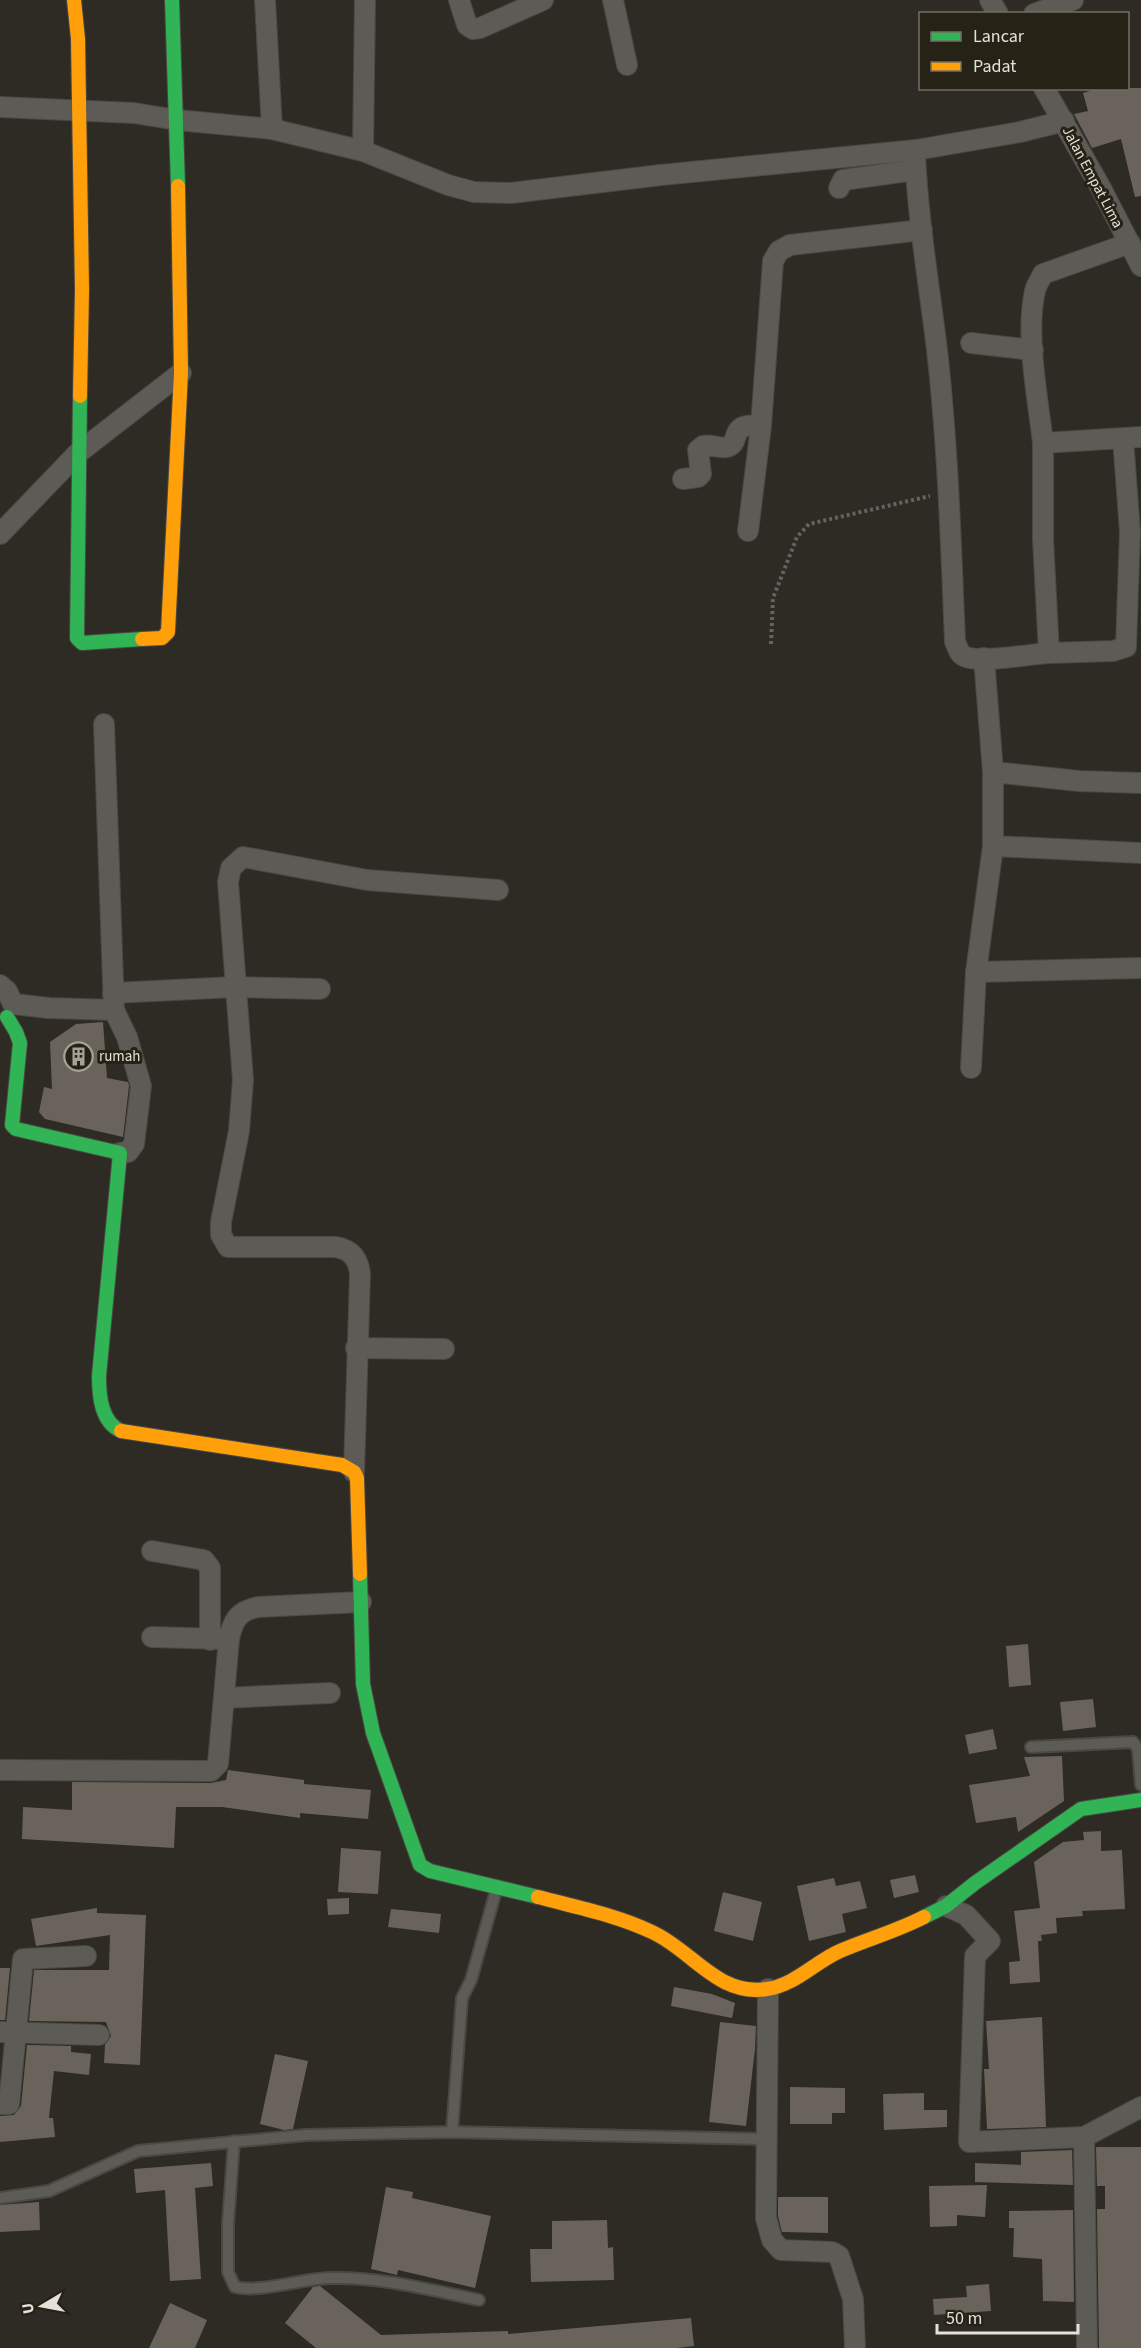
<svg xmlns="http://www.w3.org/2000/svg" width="1141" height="2348" viewBox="0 0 1141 2348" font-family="'Source Sans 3',sans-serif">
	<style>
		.building { fill: #6a635c }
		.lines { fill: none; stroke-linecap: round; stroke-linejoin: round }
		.lane-casing { stroke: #4a4842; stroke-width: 14 }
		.street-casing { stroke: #4a4842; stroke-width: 22 }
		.fast-casing { stroke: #4a4842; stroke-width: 16 }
		.slow-casing { stroke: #4a4842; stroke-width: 16 }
		.path { stroke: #64635f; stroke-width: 4; stroke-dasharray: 3 3; stroke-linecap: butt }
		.lane { stroke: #5d5b56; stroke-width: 10 }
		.street { stroke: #5d5b56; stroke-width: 20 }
		.fast { stroke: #30b455; stroke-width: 14 }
		.slow { stroke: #ff9f0a; stroke-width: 14 }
		.labels { text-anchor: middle; stroke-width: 6; stroke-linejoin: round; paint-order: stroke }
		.street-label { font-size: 15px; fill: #e4e1d9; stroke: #272216 }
		.poi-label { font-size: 15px; fill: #e4e1d9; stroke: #272216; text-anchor: start }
	</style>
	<rect width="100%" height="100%" fill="#2d2b24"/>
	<g class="building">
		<polygon points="1099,88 1141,88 1141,196 1135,197 1121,139 1092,148 1074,114 1088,111 1083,93"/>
		<polygon points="103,1022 107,1078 128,1082 129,1086 123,1137 45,1119 39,1112 44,1087 52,1089 50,1042 76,1024"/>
		<polygon points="1028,1644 1031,1685 1009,1687 1006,1646"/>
		<polygon points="1093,1699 1096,1727 1063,1731 1060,1702"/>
		<polygon points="993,1729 997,1749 969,1754 965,1735"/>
		<polygon points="1062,1756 1064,1801 1018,1832 1016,1817 976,1823 969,1785 1030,1776 1024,1757"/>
		<polygon points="228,1770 304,1780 304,1784 371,1790 368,1819 300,1813 300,1818 222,1807 176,1807 174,1848 22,1839 23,1807 72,1810 72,1782 211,1783 226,1780"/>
		<polygon points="1101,1831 1101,1851 1122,1850 1125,1909 1082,1911 1083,1916 1056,1918 1057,1933 1041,1935 1042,1941 1038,1941 1040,1982 1010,1984 1009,1962 1020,1961 1014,1911 1040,1908 1034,1862 1063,1842 1084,1840 1083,1832"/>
		<polygon points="341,1848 381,1851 378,1894 338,1892"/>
		<polygon points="915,1875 919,1892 894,1898 890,1880"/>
		<polygon points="834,1878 836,1886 860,1881 867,1908 842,1914 846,1932 809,1941 797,1886"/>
		<polygon points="723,1892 762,1902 753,1941 714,1931"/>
		<polygon points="349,1898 349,1914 328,1915 327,1899"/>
		<polygon points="97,1908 97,1913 146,1915 140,2065 104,2063 105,2045 111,2036 106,2022 29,2021 34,1970 109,1970 110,1935 36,1946 31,1919"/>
		<polygon points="391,1909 441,1914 439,1933 388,1927"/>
		<polygon points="0,1968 10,1968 5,2020 0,2020"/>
		<polygon points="674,1987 712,1994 735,2003 732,2018 671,2006"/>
		<polygon points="1042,2017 1046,2127 987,2129 984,2069 989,2069 986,2021"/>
		<polygon points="720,2022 756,2026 755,2049 746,2126 709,2122"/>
		<polygon points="27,2045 71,2046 71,2052 91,2054 89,2075 54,2071 49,2118 53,2118 55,2137 0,2142 0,2116 14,2115 21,2106"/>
		<polygon points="275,2054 308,2061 293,2129 284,2130 260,2124"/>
		<polygon points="790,2087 845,2088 845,2113 832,2113 832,2124 790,2124"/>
		<polygon points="924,2093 924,2110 947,2110 947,2127 884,2130 883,2094"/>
		<polygon points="1096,2147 1141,2147 1141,2348 1099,2348 1097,2209 1105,2209 1105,2186 1097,2186"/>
		<polygon points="1072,2150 1073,2185 975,2182 975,2163 1021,2165 1021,2152"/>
		<polygon points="211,2163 213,2186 195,2188 201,2279 170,2281 165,2190 136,2193 134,2169"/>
		<polygon points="987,2185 985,2217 957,2215 957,2226 930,2227 929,2186"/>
		<polygon points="386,2187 413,2192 412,2198 491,2216 475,2288 398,2270 397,2275 371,2269"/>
		<polygon points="778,2197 828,2197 828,2233 782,2232 778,2216"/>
		<polygon points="39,2202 40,2230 0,2232 0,2205"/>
		<polygon points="1073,2210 1074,2302 1043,2301 1042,2259 1013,2257 1014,2228 1009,2228 1009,2211"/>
		<polygon points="607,2220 608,2248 613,2247 614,2280 531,2282 530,2249 552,2249 552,2221"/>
		<polygon points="989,2284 991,2311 934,2315 933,2299 967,2297 966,2286"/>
		<polygon points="320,2286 381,2335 508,2331 508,2334 691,2318 694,2346 676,2348 316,2348 285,2323 313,2287"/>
		<polygon points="170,2303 207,2320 195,2348 149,2348"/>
	</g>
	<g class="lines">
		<defs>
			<g id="lane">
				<polyline points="1031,1747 1133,1742 1138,1749 1141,1785"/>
				<polyline points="452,2132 462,1998 471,1980 497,1887"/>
				<path d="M234,2141L228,2223V2272L235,2287C263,2293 302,2278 332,2278C381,2277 431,2290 479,2300"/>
				<polyline points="0,2198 49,2191 138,2151 306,2135 452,2132 766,2139"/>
			</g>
			<g id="street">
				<polyline points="265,0 272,129"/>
				<polyline points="459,0 467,25 473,29 480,28 543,0"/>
				<polyline points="613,0 627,65"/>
				<polyline points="990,0 998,14"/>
				<polyline points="1034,14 1073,0"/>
				<polyline points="1044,88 1102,190 1141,266"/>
				<polyline points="0,107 134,113 177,120 272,129 363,151 448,185 474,192 511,193 661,175 916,150 1020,132 1064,121"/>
				<path d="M916,150L915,154C918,220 929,284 937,350C948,447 951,545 955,642C958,648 959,655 966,657C983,663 1030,654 1049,653"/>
				<polyline points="363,151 365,0"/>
				<polyline points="839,188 843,180 915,170"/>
				<polyline points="971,343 1033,350"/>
				<polyline points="1123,438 1130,532 1126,647 1113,651 1049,653 1043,539 1043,443 1141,437"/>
				<path d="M1043,443C1038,399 1025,334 1035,291C1036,285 1041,279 1043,274L1130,243"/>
				<path d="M683,479L698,477L701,474L698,450L703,446C711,444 720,449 727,447C743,442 726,422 761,426L773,261L779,251L790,245L922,230"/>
				<polyline points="748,531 761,426"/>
				<polyline points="0,534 78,453 181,373"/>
				<polyline points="984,658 993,772 993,846 1141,853"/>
				<polyline points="993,772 1079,781 1141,783"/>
				<polyline points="993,846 976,972 1141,968"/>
				<polyline points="0,985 7,991 13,1004 49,1008 114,1010 104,724"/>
				<polyline points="113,993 235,987 320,989"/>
				<polyline points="114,1010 127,1037 141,1086 134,1144 128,1152 120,1153"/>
				<polyline points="971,1068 976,972"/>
				<polyline points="356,1348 444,1349"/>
				<path d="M354,1472L360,1275C359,1259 351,1249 335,1247H228L221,1235V1222L239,1131L243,1080L228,882L231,868L243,857L367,880L498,890"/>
				<polyline points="152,1551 204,1560 210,1568 210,1640"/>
				<polyline points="152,1637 222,1639"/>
				<polyline points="224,1698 330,1693"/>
				<path d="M0,1770L211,1771L218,1764L229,1639C233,1620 238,1611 258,1607L361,1602"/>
				<polyline points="946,1906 966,1915 990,1941 975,1956 969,2142 1084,2137 1141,2107"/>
				<polyline points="768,1989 766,2218 772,2240 781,2250 832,2252 839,2256 853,2299 855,2348"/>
				<polyline points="0,2032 99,2035"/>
				<polyline points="0,2104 9,2104 23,1959 86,1956"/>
				<polyline points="1084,2137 1087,2348"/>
			</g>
			<g id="fast">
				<polyline points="172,0 178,186"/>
				<polyline points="80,396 77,638 82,643 142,639"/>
				<path d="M7,1017L16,1032L20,1043L12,1125L16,1129L120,1153L99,1376C99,1396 101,1422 121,1431"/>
				<polyline points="360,1574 363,1684 373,1733 420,1865 430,1871 538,1897"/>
				<polyline points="924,1917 946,1906 975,1883 1081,1809 1141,1800"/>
			</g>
			<g id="slow">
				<polyline points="74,0 78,39 82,290 80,396"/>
				<polyline points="142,639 162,638 168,632 181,373 178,186"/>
				<polyline points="121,1431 342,1465 354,1472 357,1478 360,1574"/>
				<path d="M538,1897C576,1907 616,1915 652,1932C692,1950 718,1997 767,1989C795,1985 815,1962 840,1951C868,1939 897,1931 924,1917"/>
			</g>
		</defs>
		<use href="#lane" class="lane-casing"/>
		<use href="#street" class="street-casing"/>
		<use href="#fast" class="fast-casing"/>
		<use href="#slow" class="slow-casing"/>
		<polyline class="path" points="771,644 773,598 797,537 809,524 930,496"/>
		<use href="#lane" class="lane"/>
		<use href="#street" class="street"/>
		<use href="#fast" class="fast"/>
		<use href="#slow" class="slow"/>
	</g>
	<defs>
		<symbol id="building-ring" viewBox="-11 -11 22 22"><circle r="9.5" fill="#272216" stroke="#a4a19a" stroke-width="1.5"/><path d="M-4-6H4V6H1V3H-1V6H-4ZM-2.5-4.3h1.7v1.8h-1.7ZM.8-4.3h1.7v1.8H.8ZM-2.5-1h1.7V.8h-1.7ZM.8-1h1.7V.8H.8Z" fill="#a4a19a"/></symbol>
	</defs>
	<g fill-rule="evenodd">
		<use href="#building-ring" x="62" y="1040" width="33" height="33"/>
	</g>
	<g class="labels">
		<g class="street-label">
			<text transform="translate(1093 177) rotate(62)" y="5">Jalan Empat Lima</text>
		</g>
		<g class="poi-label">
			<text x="99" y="1061">rumah</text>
		</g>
	</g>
	<rect x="919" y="12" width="210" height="78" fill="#272216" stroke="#736e64" stroke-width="1.5"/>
	<rect x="931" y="32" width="30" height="9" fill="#30b455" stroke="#736e64" stroke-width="1.5"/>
	<text x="973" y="42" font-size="18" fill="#e4e1d9">Lancar</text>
	<rect x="931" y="62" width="30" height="9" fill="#ff9f0a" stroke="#736e64" stroke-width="1.5"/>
	<text x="973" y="72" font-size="18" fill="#e4e1d9">Padat</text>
	<g transform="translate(42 2306) rotate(260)" stroke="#272216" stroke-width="4.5" paint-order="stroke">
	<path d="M0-4.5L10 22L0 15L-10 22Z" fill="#e4e1d9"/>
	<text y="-9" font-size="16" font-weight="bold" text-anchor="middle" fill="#e4e1d9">U</text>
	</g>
	<path d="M937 2324v9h141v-9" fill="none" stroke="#e4e1d9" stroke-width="3"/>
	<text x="946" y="2324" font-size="18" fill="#e4e1d9" stroke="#272216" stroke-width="4.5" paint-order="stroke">50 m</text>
</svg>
